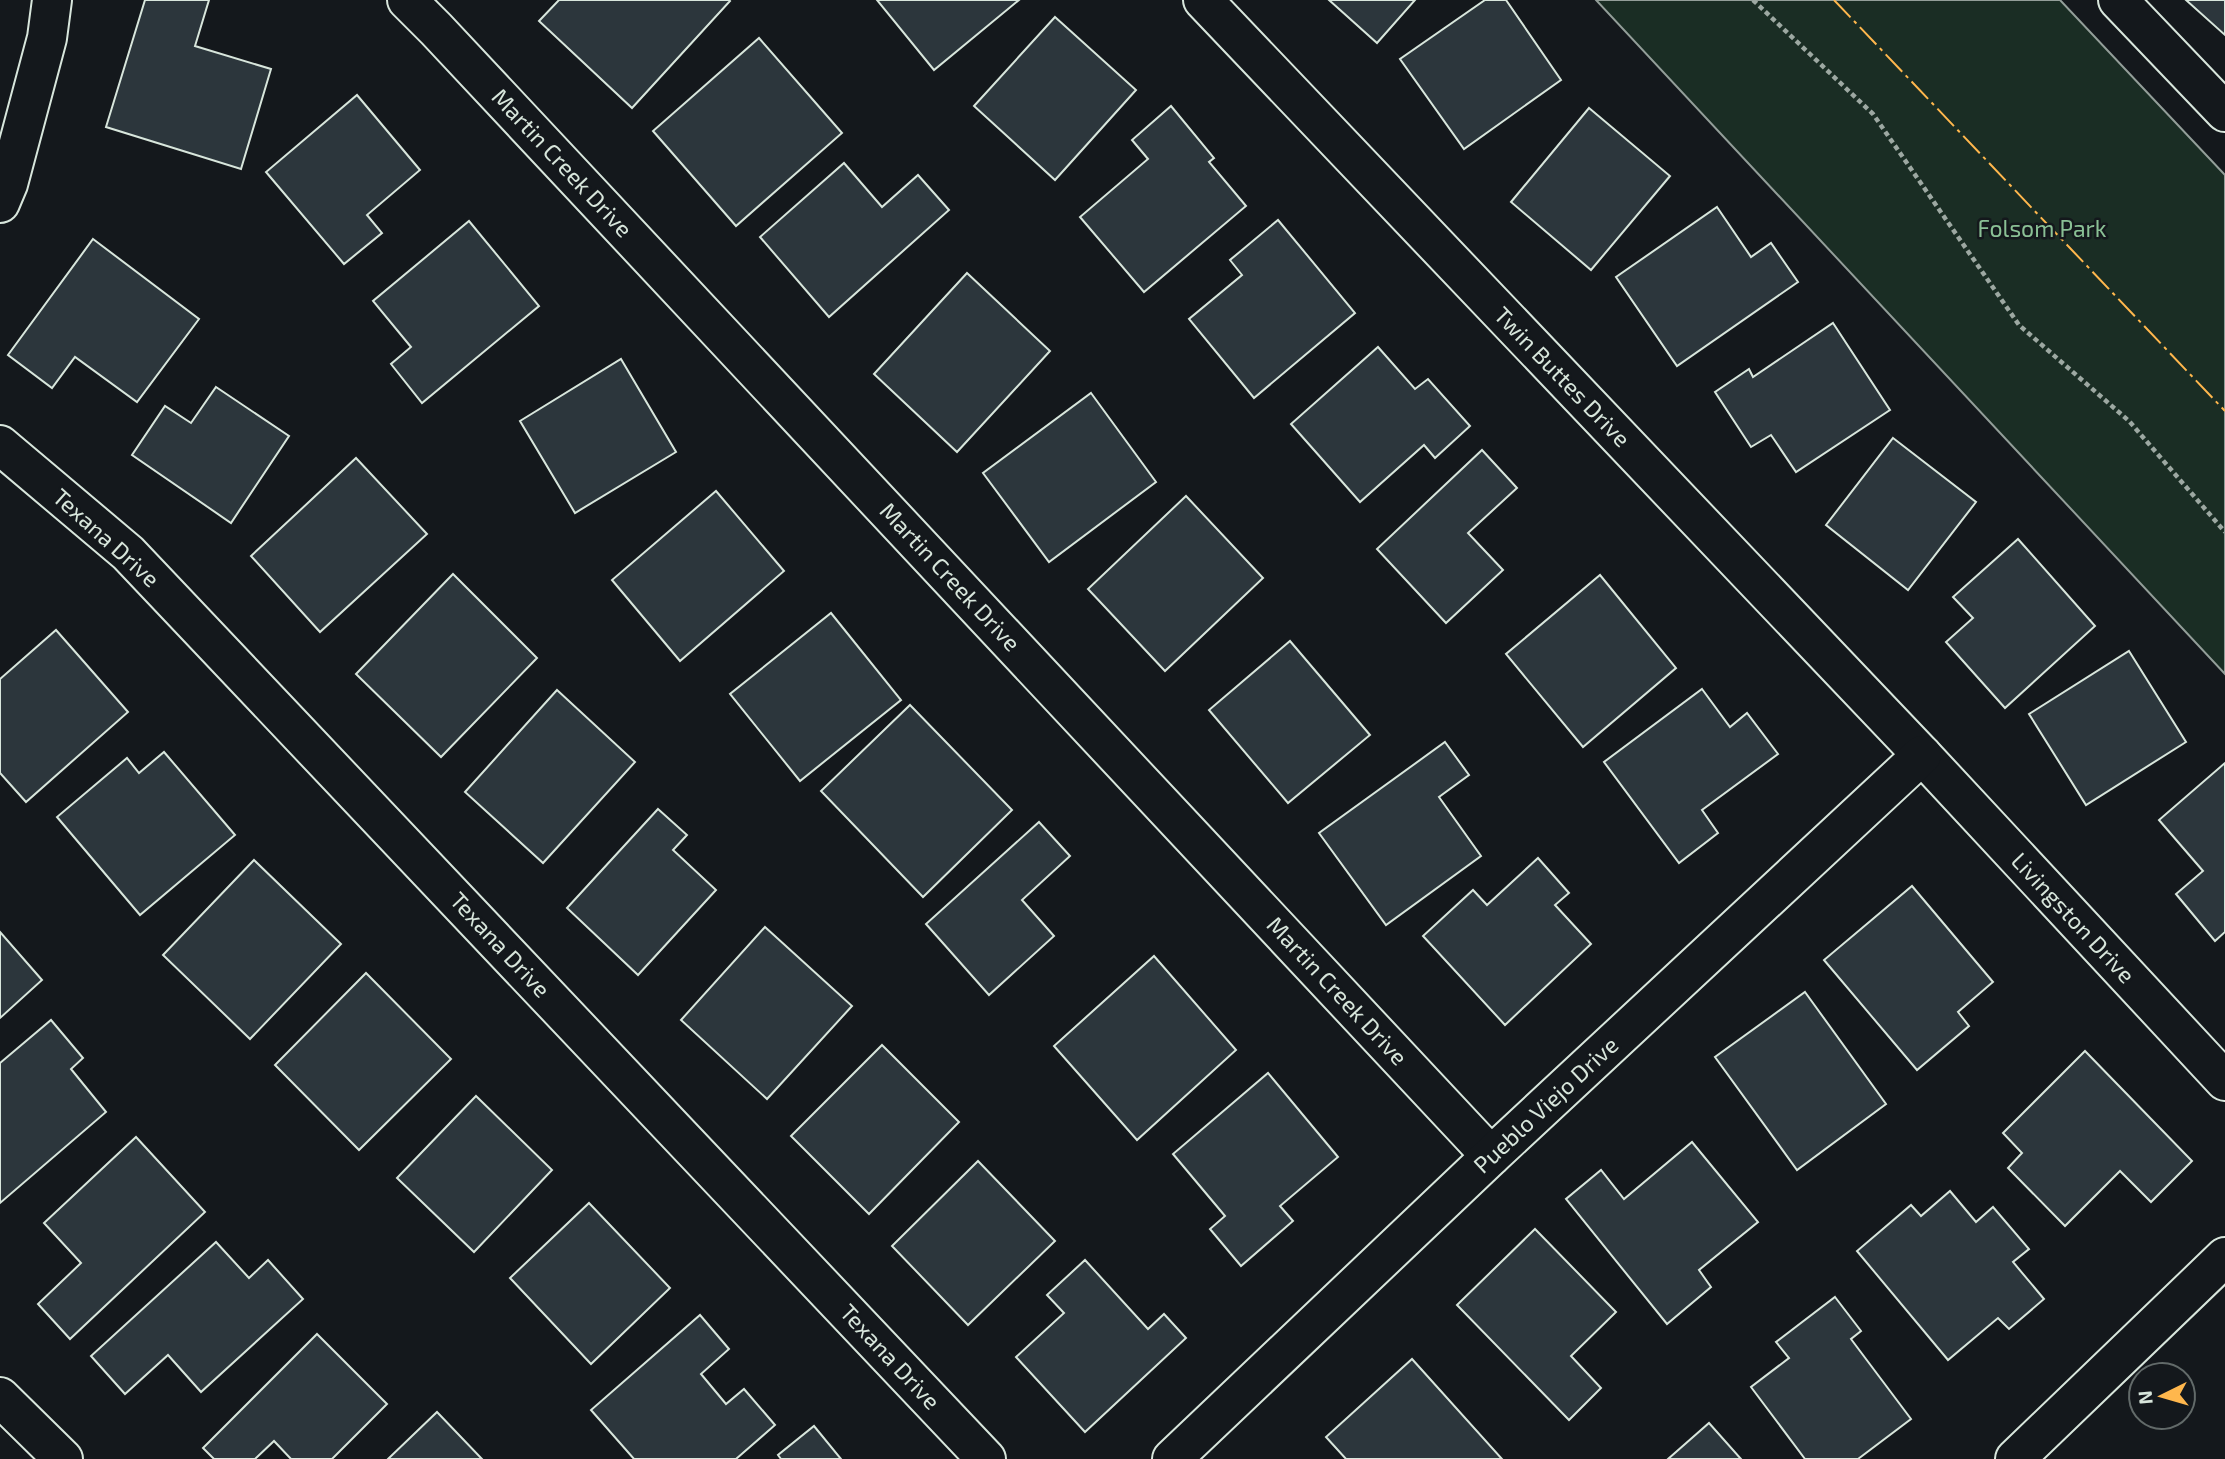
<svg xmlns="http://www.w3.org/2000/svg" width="2225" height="1459" viewBox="0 0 2225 1459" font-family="'Exo 2',sans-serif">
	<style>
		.green { fill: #1a2d24; stroke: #939e99; stroke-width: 2 }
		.building { fill: #2c363c; stroke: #d8e6dc; stroke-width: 2 }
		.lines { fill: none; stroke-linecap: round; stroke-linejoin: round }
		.minor-casing { stroke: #d8e6dc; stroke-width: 42 }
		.path { stroke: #9da8a2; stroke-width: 4.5; stroke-dasharray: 5 3.5; stroke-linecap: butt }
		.minor { stroke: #14181c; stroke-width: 38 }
		.power { stroke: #ffb74d; stroke-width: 2; stroke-dasharray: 24 5 3.5 5; stroke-linecap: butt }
		.labels { text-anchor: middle; stroke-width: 5; stroke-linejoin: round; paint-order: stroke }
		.street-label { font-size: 23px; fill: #d8e6dc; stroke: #14181c }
		.park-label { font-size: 23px; fill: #8ac095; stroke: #14181c }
	</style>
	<rect width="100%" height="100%" fill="#14181c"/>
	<polygon class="green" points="1596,0 2060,0 2225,175 2225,674"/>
	<g class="building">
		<polygon points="145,0 209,0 195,46 271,69 241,169 106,127"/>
		<polygon points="559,0 729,0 730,1 632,108 539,21"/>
		<polygon points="877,0 1019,0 934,70"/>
		<polygon points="1329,0 1415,0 1377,43"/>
		<polygon points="1485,0 1506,0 1561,80 1464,149 1400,59"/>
		<polygon points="2186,0 2225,0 2225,35"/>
		<polygon points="1055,17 1136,90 1055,180 974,106"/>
		<polygon points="759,38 842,133 736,226 653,131"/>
		<polygon points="357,95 420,170 367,215 382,233 344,264 266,172"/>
		<polygon points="1171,106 1214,158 1209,162 1246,206 1144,292 1080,217 1148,159 1132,140"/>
		<polygon points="1589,108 1670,176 1591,270 1511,202"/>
		<polygon points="844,163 882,207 918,175 949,210 829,317 760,237"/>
		<polygon points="1717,207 1751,257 1771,243 1798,282 1677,366 1616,277"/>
		<polygon points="1278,220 1355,313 1254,398 1189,319 1242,275 1230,260"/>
		<polygon points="469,221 539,306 422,403 391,364 411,347 373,301"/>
		<polygon points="93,239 199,319 137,402 75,357 52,388 8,355"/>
		<polygon points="967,273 1050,351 957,452 874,374"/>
		<polygon points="1833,323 1890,410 1796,472 1771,435 1751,447 1715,392 1749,369 1753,377"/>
		<polygon points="1378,347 1415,389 1428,379 1470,426 1435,458 1424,445 1360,502 1291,424"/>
		<polygon points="621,359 676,452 575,513 520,421"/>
		<polygon points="216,387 289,436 231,523 132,455 165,406 191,423"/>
		<polygon points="1091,393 1156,482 1049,562 983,473"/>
		<polygon points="1893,438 1976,502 1908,590 1826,525"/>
		<polygon points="1482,450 1517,488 1468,533 1503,570 1446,623 1377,549"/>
		<polygon points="356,458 427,534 320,632 251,556"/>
		<polygon points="716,491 784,571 680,661 612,580"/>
		<polygon points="1186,496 1263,578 1165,671 1088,589"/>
		<polygon points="2018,539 2095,626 2005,708 1946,642 1973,618 1953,597"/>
		<polygon points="453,574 537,658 441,757 356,674"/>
		<polygon points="1600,575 1676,668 1583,747 1506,654"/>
		<polygon points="831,613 901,700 800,781 730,694"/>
		<polygon points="56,630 128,712 26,802 0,773 0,679"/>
		<polygon points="1290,641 1370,735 1288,803 1209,710"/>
		<polygon points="2129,651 2186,742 2086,805 2029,714"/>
		<polygon points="1702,689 1730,727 1747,713 1778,754 1702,810 1718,833 1679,863 1604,762"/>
		<polygon points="557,690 635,762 543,863 465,792"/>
		<polygon points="910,705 1012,810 923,897 821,791"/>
		<polygon points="1445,742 1469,775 1439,797 1481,856 1386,925 1319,833"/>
		<polygon points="164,752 235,835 140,915 57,817 127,758 139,773"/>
		<polygon points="2225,763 2225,932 2215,941 2176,894 2203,871 2159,820"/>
		<polygon points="658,809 687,835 673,850 716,890 638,975 567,908"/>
		<polygon points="1039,822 1070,856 1022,900 1054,936 989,995 926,924"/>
		<polygon points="1538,858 1569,893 1555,905 1591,944 1505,1025 1423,936 1473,890 1487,905"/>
		<polygon points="254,860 341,944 250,1039 163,955"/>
		<polygon points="1912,886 1993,982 1958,1012 1969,1026 1917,1070 1824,960"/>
		<polygon points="765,927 852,1006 767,1099 681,1020"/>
		<polygon points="0,932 42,980 0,1018"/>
		<polygon points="1154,956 1236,1050 1137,1140 1054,1046"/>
		<polygon points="366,973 451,1059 359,1150 275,1065"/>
		<polygon points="1805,992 1886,1104 1797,1170 1715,1057"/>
		<polygon points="51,1020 83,1058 71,1069 106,1112 0,1203 0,1063"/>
		<polygon points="882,1045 959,1122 869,1214 791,1136"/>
		<polygon points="2085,1051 2192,1161 2151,1202 2120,1171 2065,1226 2008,1168 2022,1153 2003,1133"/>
		<polygon points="1268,1073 1338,1157 1280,1206 1293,1221 1241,1266 1210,1229 1225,1216 1173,1154"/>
		<polygon points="476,1096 552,1170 474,1252 397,1178"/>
		<polygon points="136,1137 205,1212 70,1339 38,1304 81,1263 44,1223"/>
		<polygon points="1692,1142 1758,1222 1699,1270 1711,1287 1667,1324 1566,1199 1601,1170 1624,1199"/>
		<polygon points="978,1161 1055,1241 968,1325 892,1246"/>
		<polygon points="1950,1191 1976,1222 1993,1207 2029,1249 2013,1262 2044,1299 2009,1329 1998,1318 1948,1360 1857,1251 1911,1205 1921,1216"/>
		<polygon points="589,1203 670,1288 591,1364 510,1278"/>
		<polygon points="1535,1229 1616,1312 1571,1356 1601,1388 1569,1420 1457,1305"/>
		<polygon points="216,1242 249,1278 268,1260 303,1299 201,1392 168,1355 125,1394 91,1356"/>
		<polygon points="1085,1260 1148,1329 1164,1314 1186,1338 1085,1432 1016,1357 1064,1313 1047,1295"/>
		<polygon points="1835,1297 1861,1331 1851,1339 1911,1419 1858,1459 1805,1459 1751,1387 1789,1358 1776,1342"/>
		<polygon points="700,1315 729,1349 701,1374 726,1404 744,1389 775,1425 736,1459 634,1459 591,1410"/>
		<polygon points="317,1334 387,1404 332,1459 291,1459 274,1441 255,1459 214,1459 203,1448"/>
		<polygon points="1412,1359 1502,1459 1346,1459 1326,1437"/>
		<polygon points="437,1412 482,1459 388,1459"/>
		<polygon points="1709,1423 1741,1459 1668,1459"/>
		<polygon points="814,1426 841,1459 781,1459 778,1455"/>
	</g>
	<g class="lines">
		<defs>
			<g id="minor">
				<polyline points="407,0 436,29 1491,1156"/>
				<polyline points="1203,0 1922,755 2225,1081"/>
				<polyline points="2118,0 2225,112"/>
				<polyline points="0,203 8,184 47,38 52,0"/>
				<polyline points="0,445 128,553 986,1459"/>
				<polyline points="0,1397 63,1459"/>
				<polyline points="1172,1459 1491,1156 1922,755"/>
				<polyline points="2015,1459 2225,1257"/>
			</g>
		</defs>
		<use href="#minor" class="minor-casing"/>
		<polyline class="path" points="1753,0 1873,114 2019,325 2129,421 2225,532"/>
		<use href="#minor" class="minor"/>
		<polyline class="power" points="1834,0 2225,411"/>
	</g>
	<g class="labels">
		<g class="street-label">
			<text transform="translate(562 163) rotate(47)" y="8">Martin Creek Drive</text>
			<text transform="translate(1562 377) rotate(46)" y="8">Twin Buttes Drive</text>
			<text transform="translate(106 538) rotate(42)" y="8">Texana Drive</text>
			<text transform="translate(950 577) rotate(47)" y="8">Martin Creek Drive</text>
			<text transform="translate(2073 918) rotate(47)" y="8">Livingston Drive</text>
			<text transform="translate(500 945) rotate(47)" y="8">Texana Drive</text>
			<text transform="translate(1337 991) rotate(47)" y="8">Martin Creek Drive</text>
			<text transform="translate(1546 1105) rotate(-43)" y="8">Pueblo Viejo Drive</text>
			<text transform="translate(890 1357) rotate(47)" y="8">Texana Drive</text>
		</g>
		<g class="park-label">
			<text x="2042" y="237">Folsom Park</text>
		</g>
	</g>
	<g transform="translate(2162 1396) rotate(265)"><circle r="33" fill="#14181c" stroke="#626a69" stroke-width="2"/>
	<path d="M0-5L12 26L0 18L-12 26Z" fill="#ffb74d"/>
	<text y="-10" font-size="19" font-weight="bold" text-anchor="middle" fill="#d8e6dc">N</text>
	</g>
</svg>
